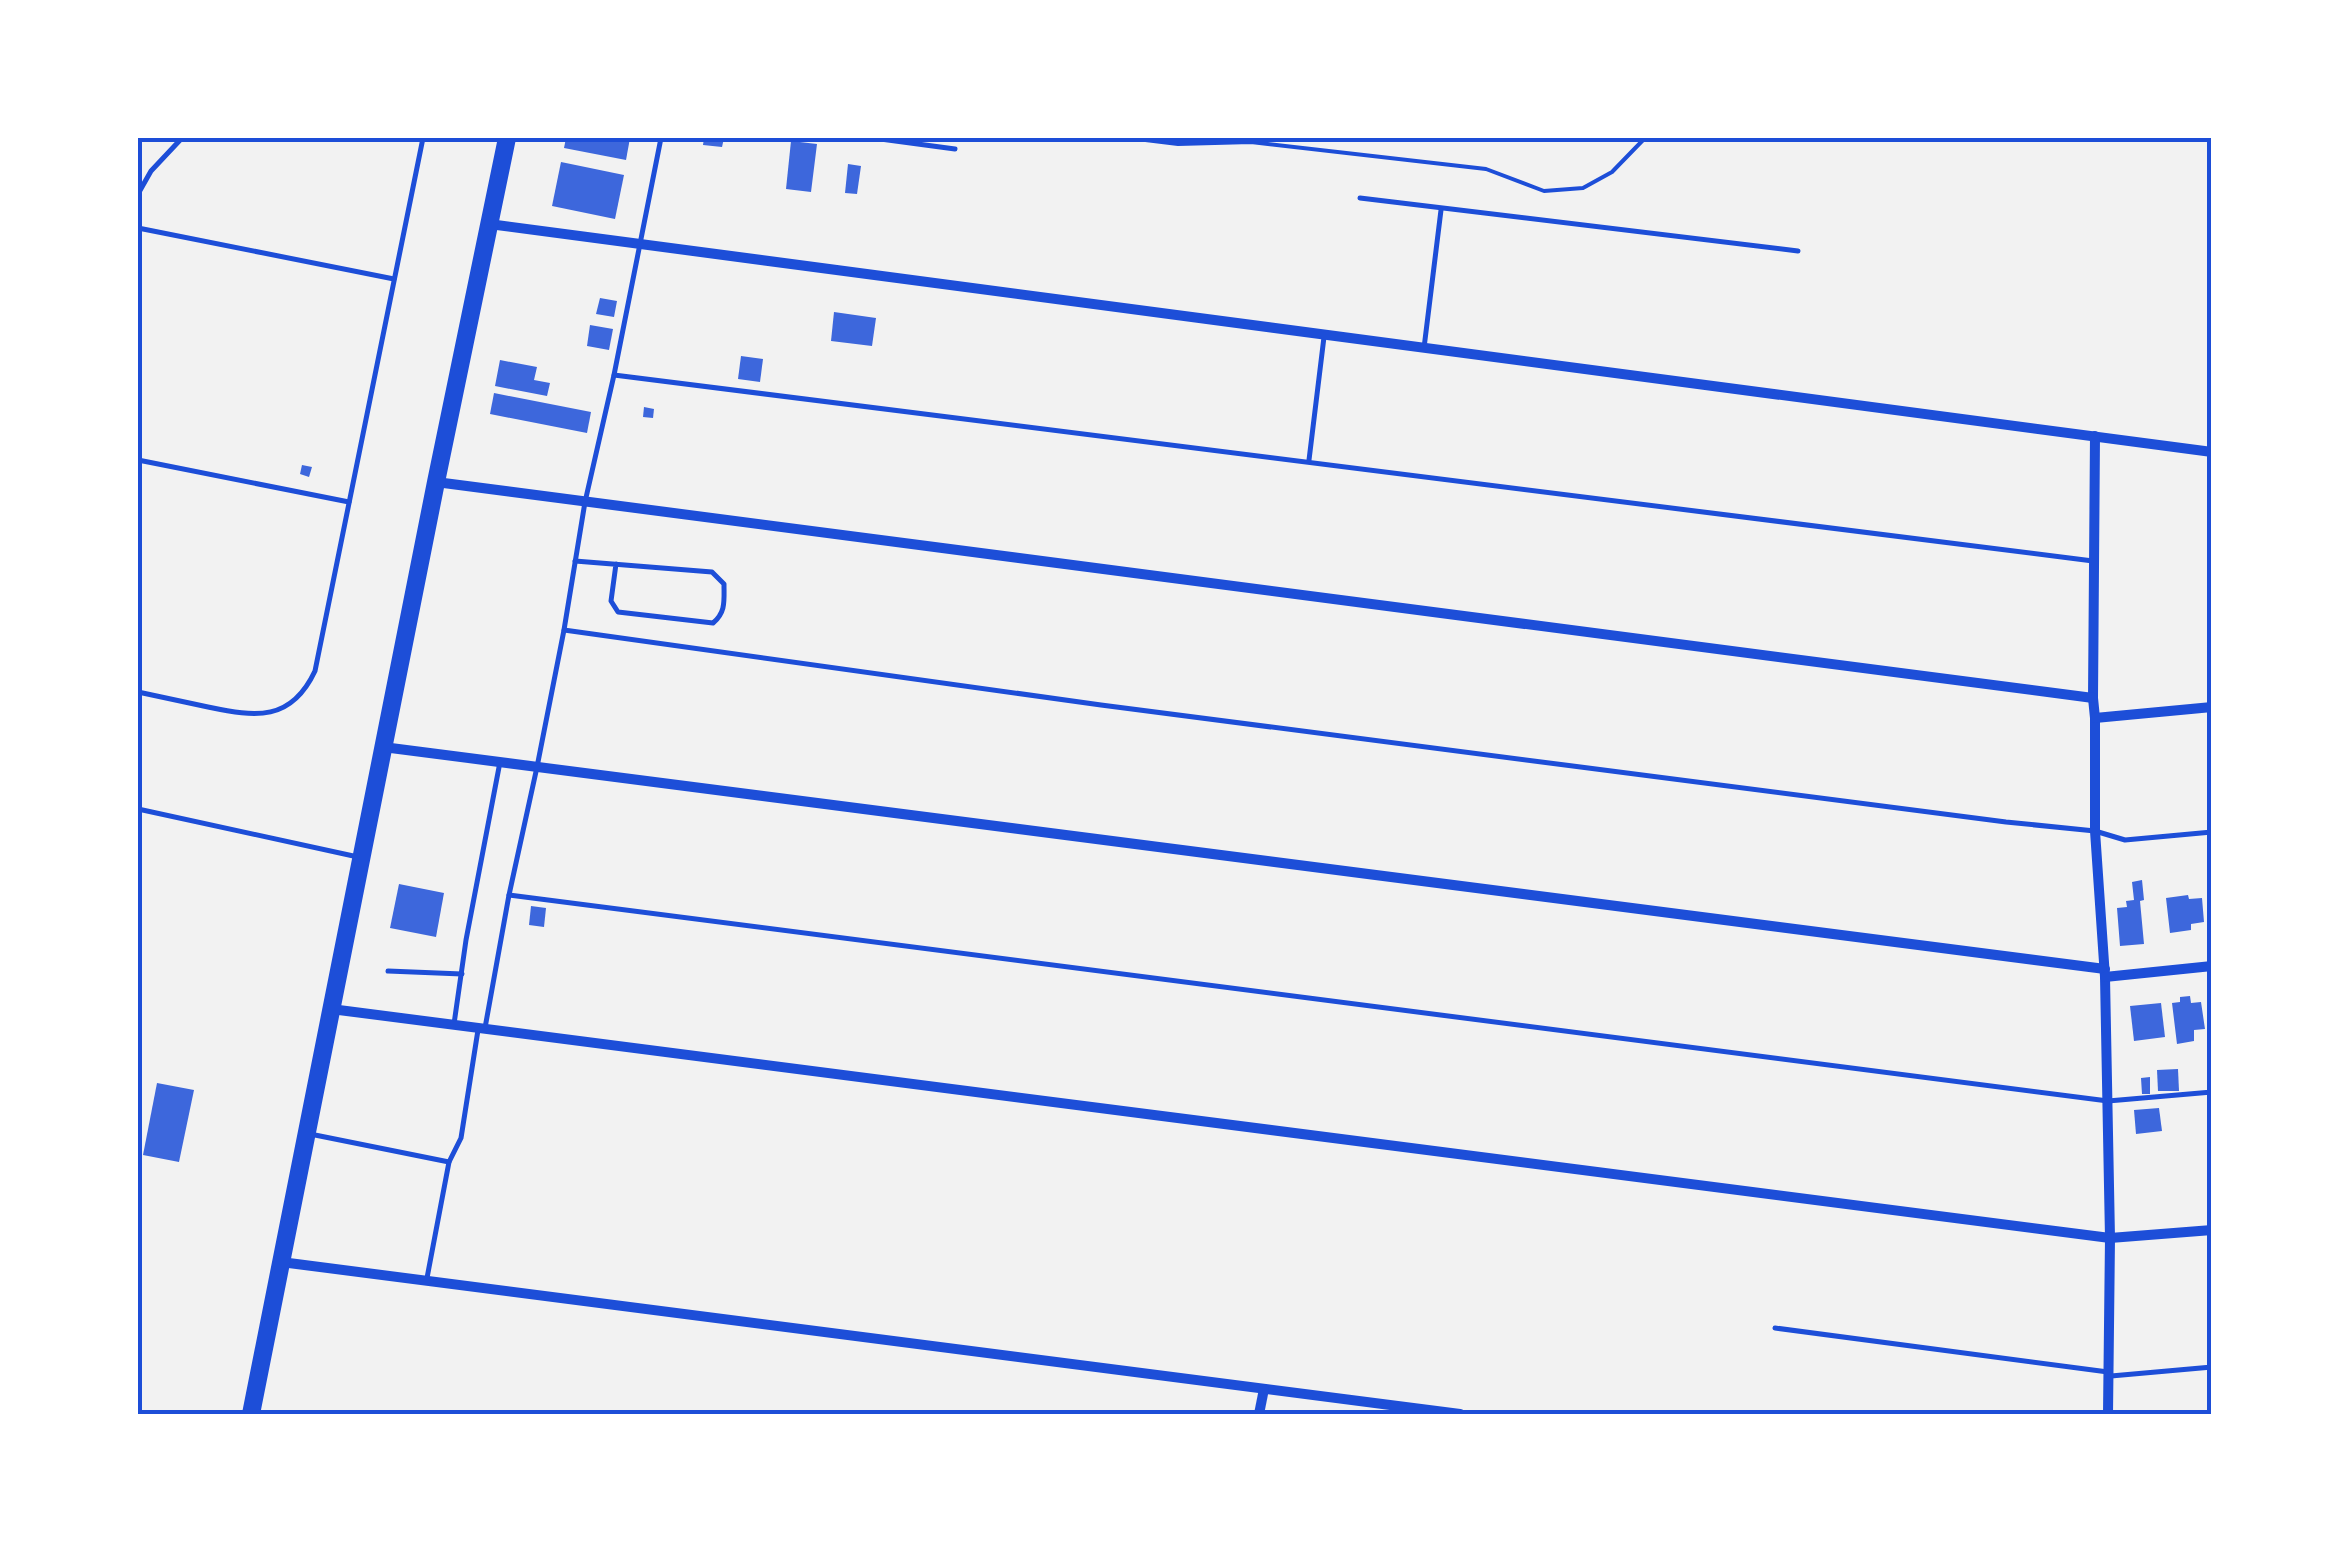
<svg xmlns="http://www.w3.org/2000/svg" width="2349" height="1552" viewBox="0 0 2349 1552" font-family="'PT Sans Narrow',sans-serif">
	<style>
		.building { fill: #3d67dc }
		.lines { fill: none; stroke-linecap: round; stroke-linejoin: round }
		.path { stroke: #1d4ed8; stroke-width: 4 }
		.service { stroke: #1d4ed8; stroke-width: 5 }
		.minor { stroke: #1d4ed8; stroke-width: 10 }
		.primary { stroke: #1d4ed8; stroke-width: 18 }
		.neatline { fill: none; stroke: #1d4ed8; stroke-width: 4 }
	</style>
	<rect width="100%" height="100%" fill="#f2f2f2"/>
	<g class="building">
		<polygon points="566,138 630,138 626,160 564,148"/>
		<polygon points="704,138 724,138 722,147 703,145"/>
		<polygon points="791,141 817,144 811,192 786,189"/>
		<polygon points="561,162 624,175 615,219 552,206"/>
		<polygon points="848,164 861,166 857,194 845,193"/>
		<polygon points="600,298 617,301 614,317 596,314"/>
		<polygon points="834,312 876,318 872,346 831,341"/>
		<polygon points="590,325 613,329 609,350 587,346"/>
		<polygon points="741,356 763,359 760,382 738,379"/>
		<polygon points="500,360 537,367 534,380 550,383 547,396 495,386"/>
		<polygon points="494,393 591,412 587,433 490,414"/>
		<polygon points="644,407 654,409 653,418 643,417"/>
		<polygon points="302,465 312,467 309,477 300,474"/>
		<polygon points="2142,880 2144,900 2140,901 2144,944 2120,946 2117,908 2127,907 2126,901 2134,900 2132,882"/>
		<polygon points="399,884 444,893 436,937 390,928"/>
		<polygon points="2188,895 2189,899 2202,898 2204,922 2191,924 2191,930 2170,933 2166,898"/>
		<polygon points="531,906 546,908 544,927 529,925"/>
		<polygon points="2190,996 2191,1003 2201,1002 2205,1029 2194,1030 2194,1041 2177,1044 2172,1003 2180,1002 2180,997"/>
		<polygon points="2161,1003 2165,1037 2134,1041 2130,1006"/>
		<polygon points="2178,1069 2179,1091 2158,1091 2157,1070"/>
		<polygon points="2150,1077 2150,1094 2142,1094 2141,1078"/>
		<polygon points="157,1083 194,1090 179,1162 143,1155"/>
		<polygon points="2159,1108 2162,1131 2136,1134 2134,1110"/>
	</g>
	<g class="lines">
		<polyline class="path" points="1129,138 1178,144 1251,142 1486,169 1544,191 1583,188 1612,172 1645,138"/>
		<g class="service">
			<polyline points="873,138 955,149"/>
			<polyline points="138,194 151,171 182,138"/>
			<polyline points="1360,198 1798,251"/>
			<polyline points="138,228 394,279"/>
			<polyline points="1424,348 1441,210"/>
			<polyline points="614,375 2093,561"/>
			<polyline points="138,460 349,502"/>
			<polyline points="1309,460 1324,337"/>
			<path d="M575,561L712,572L724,584C724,601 726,612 713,623L618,612L611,601L616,564"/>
			<polyline points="564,630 1101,705 2006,822 2095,831 2125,840 2212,832"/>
			<path d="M138,692C161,697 184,702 208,707C256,717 291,722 315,671L423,138"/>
			<polyline points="138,809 358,857"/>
			<polyline points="509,895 2108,1101 2212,1092"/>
			<polyline points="388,971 462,974"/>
			<polyline points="454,1024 466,940 500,762"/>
			<polyline points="485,1028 509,895 537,767 564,630 585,502 614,375 661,138"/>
			<polyline points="310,1134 449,1162"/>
			<polyline points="427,1278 449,1162 461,1138 478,1030"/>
			<polyline points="1775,1328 2108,1372"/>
			<polyline points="2111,1376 2212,1367"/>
		</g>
		<g class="minor">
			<polyline points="489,224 2212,452"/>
			<polyline points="2095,436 2093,698 2095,718 2095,831 2105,977 2110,1238 2108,1414"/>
			<polyline points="436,482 2093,698"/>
			<polyline points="2095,718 2212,707"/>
			<polyline points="383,747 2105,969"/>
			<polyline points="2105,977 2212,966"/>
			<polyline points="331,1009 2110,1238 2212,1230"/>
			<polyline points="281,1262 1460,1414"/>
			<polyline points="1259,1414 1264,1389"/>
		</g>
		<polyline class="primary" points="251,1414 436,482 507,138"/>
	</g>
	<rect width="2349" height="1552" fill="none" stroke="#ffffff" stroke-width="280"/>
	<rect x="140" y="140" width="2069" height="1272" class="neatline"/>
</svg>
